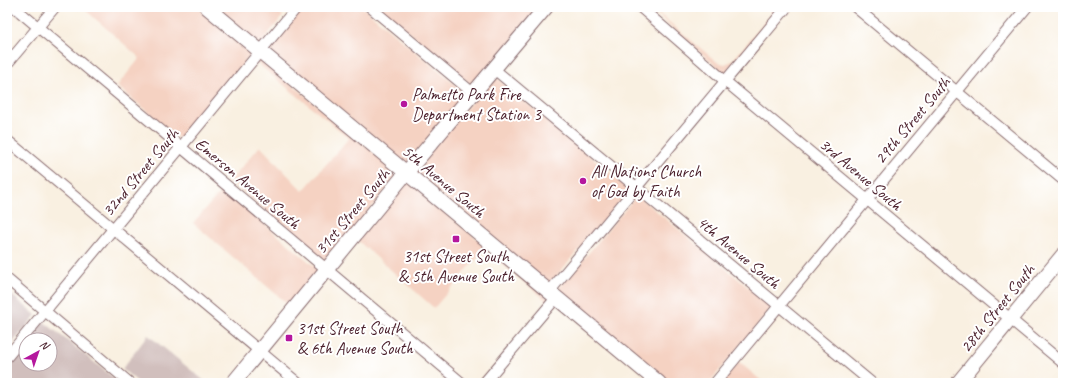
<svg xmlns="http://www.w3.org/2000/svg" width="1070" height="390" viewBox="0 0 1070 390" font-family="Caveat,sans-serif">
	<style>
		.built { fill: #f5d2c2 }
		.industrial { fill: #d1bfbd }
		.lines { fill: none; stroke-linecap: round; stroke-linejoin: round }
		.street-casing { stroke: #87686b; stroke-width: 12 }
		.secondary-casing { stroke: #87686b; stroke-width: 16 }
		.street { stroke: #fff; stroke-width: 10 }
		.secondary { stroke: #fff; stroke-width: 14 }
		.poi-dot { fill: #b5179e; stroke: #fff; stroke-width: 1.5 }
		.labels { text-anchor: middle; stroke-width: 4; stroke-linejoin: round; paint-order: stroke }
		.poi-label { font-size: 17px; fill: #4a1f2b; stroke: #fff; text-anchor: start }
		.street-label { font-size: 17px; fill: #4a1f2b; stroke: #fff }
	</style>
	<rect width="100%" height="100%" fill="#fff"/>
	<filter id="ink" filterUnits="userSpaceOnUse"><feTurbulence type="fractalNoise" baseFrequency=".025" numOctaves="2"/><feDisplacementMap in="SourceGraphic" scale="8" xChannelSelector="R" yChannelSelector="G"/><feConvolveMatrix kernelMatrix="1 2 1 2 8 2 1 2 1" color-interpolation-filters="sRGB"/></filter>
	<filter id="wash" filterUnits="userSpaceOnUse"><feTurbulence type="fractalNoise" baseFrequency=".012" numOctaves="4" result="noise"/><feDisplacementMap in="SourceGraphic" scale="16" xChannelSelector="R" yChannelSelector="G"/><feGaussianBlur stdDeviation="0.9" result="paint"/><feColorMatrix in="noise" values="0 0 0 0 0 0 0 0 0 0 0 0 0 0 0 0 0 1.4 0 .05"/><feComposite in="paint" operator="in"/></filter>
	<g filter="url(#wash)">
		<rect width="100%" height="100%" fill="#f9f0e1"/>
		<g class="built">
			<polygon points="82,7 199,7 253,52 181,140 117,86 140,58"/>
			<polygon points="216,7 273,7 283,16 260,44"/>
			<polygon points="303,7 362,7 466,94 406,166 268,50"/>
			<polygon points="379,7 525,7 534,14 473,86"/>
			<polygon points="649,7 651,7 717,62 725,64 732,61 771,15 771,9 769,7 781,7 725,74"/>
			<polygon points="261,58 399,174 327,262 230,181 260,146 303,191 349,138 257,63"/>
			<polygon points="494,76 630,189 549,285 413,172"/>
			<polygon points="407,180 549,299 547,301 485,249 434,308 357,240"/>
			<polygon points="223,189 320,271 290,306 193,223"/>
			<polygon points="637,195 772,307 709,383 667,383 557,291"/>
			<polygon points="739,362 764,383 721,383"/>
		</g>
		<g class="industrial">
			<polygon points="7,291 36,315 7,350"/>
			<polygon points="43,321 115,379 116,378 122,383 7,383 7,365 26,342 26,364 50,364 50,340 27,340"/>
			<polygon points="148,335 207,383 139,383 122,369"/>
		</g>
	</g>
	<g filter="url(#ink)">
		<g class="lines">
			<defs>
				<g id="street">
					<polyline points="14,7 462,383"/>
					<polyline points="370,7 473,93"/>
					<polyline points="640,7 725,81 1063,363"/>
					<polyline points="855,7 1063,180"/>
					<polyline points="7,64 55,7"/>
					<polyline points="494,69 872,383"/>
					<polyline points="7,140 298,383"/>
					<polyline points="7,279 130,383"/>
					<polyline points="549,292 787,7"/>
					<polyline points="7,357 297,7"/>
					<polyline points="484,383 556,298"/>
					<polyline points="715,383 1027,7"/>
				</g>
				<g id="secondary">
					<polyline points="207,7 659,383"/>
					<polyline points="233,383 406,173 546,7"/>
					<polyline points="958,383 1063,255"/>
				</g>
			</defs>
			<use href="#street" class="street-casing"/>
			<use href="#secondary" class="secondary-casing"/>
			<use href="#street" class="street"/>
			<use href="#secondary" class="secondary"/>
		</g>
	</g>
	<g class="poi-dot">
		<circle cx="404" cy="104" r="4"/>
		<circle cx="583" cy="181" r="4"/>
		<rect x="452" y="235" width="8" height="8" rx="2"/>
		<rect x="285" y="334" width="8" height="8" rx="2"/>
	</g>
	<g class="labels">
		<g class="poi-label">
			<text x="412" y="100">Palmetto Park Fire<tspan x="412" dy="20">Department Station 3</tspan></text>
			<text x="591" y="177">All Nations Church<tspan x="591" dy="20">of God by Faith</tspan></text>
			<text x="456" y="262" text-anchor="middle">31st Street South<tspan x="456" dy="20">&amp; 5th Avenue South</tspan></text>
			<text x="297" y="334">31st Street South<tspan x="297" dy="20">&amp; 6th Avenue South</tspan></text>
		</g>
		<g class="street-label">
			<text transform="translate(912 120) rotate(-50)" y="6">29th Street South</text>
			<text transform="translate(140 172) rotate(-50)" y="6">32nd Street South</text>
			<text transform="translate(861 174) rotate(40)" y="6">3rd Avenue South</text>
			<text transform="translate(444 181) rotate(40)" y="6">5th Avenue South</text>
			<text transform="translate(248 183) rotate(40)" y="6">Emerson Avenue South</text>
			<text transform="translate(352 211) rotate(-50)" y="6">31st Street South</text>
			<text transform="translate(739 252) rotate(40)" y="6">4th Avenue South</text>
			<text transform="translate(997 308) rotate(-51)" y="6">28th Street South</text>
		</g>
	</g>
	<rect width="1070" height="390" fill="none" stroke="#fff" stroke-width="24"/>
	<g transform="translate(38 352) rotate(40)"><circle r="19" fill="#ffffff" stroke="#b7a5aa"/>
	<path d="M0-3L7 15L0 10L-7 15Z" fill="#b5179e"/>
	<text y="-6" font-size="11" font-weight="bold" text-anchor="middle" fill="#4a1f2b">N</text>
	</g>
</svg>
